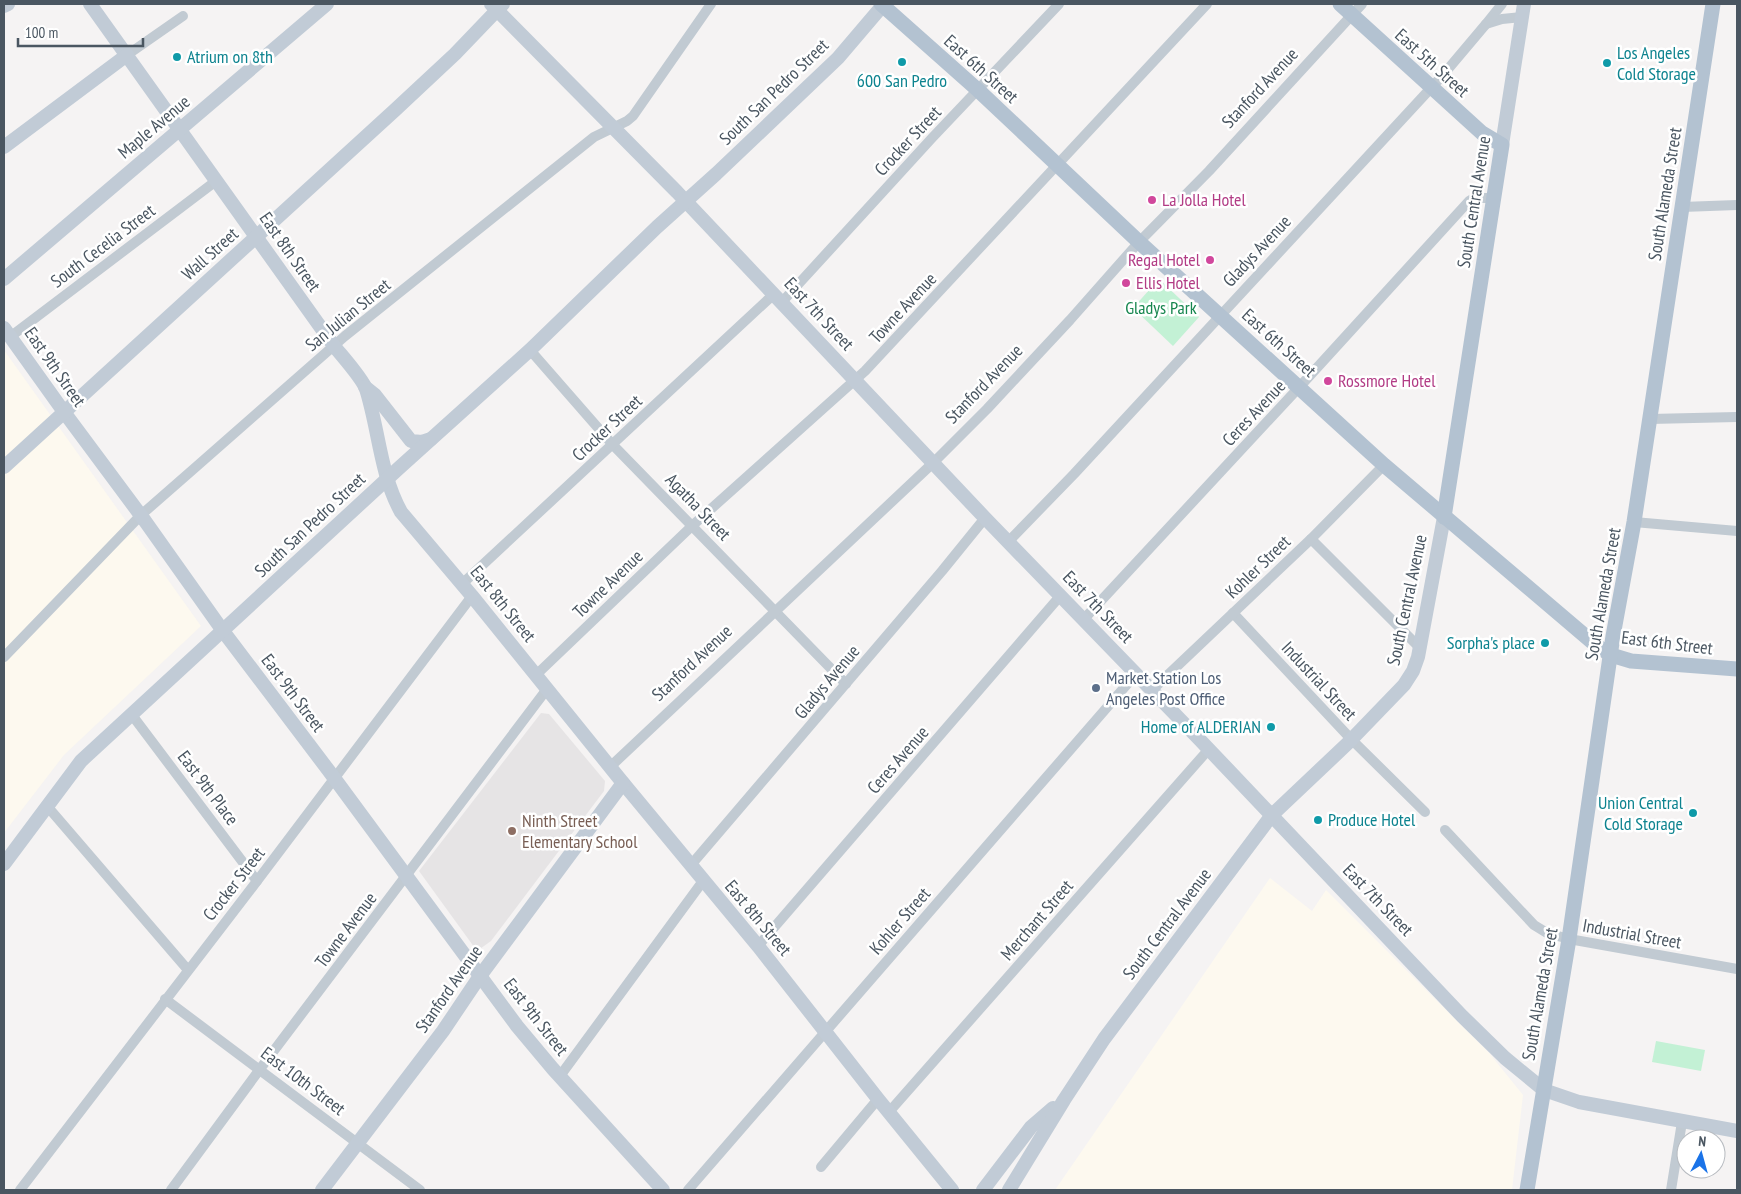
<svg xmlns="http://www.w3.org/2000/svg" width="1741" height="1194" viewBox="0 0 1741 1194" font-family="'PT Sans Narrow',sans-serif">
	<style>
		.commercial { fill: #fdf9ef }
		.education { fill: #e6e4e5 }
		.green { fill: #c3f1d5 }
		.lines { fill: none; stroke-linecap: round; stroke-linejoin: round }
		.street { stroke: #c1cad2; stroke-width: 10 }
		.secondary { stroke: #c1cbd6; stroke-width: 14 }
		.primary { stroke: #b3c2d1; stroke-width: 15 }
		.culture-dot { fill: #0f9aa8; stroke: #fff; stroke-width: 2 }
		.hotel-dot { fill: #d1479c; stroke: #fff; stroke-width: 2 }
		.service-dot { fill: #5c6f8a; stroke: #fff; stroke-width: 2 }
		.education-dot { fill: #8d6e63; stroke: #fff; stroke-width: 2 }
		.labels { text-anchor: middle; stroke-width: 5; stroke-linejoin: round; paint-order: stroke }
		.culture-label { font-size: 18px; fill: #0d838f; stroke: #fff; text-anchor: start }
		.street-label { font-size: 18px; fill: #4a5661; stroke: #fff }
		.hotel-label { font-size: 18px; fill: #b23c85; stroke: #fff; text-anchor: start }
		.park-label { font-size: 18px; fill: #17864f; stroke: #fff }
		.service-label { font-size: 18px; fill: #4e5e75; stroke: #fff; text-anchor: start }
		.education-label { font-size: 18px; fill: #785e54; stroke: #fff; text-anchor: start }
	</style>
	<rect width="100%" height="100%" fill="#f5f3f3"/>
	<g class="commercial">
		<polygon points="4,350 201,626 64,755 4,833"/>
		<polygon points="1270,878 1312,911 1326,890 1489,1053 1523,1095 1512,1190 1055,1190"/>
	</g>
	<polygon class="education" points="541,713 549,714 605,781 604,791 491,941 477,951 419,871"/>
	<g class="green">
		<polygon points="1159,279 1199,317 1173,346 1133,308"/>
		<polygon points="1656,1041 1705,1050 1701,1071 1652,1062"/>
	</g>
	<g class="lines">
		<g class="street">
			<polyline points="1486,24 1502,19 1522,17"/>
			<polyline points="127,55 183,16"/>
			<polyline points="1682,207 1737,205"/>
			<polyline points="782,302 932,138 1059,4"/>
			<polyline points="10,337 216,181"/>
			<polyline points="530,350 613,445 846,684"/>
			<polyline points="1650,419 1737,417"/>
			<polyline points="1634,522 1737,531"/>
			<polyline points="1311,539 1419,647"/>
			<polyline points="1008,542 1074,474 1443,75 1486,24 1502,4"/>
			<polyline points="462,584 774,294"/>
			<polyline points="1233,613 1351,739 1425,812"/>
			<polyline points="1084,619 1304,382 1469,201 1474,198 1493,198"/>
			<polyline points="4,657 141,515 197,466 345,336 594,137 627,121 633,116 711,4"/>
			<polyline points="536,675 693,525 865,371 1207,4"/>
			<polyline points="1152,690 1311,539 1384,465"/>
			<polyline points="132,715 257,881"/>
			<polyline points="610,767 934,462 987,409 1070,320 1139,242 1209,171 1362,4"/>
			<polyline points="47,806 188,970"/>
			<polyline points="1445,830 1534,925 1547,933 1569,939 1737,969"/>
			<polyline points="691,865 942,571 985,518"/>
			<polyline points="758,946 1061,595"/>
			<polyline points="165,999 420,1190"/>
			<polyline points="560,1076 703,881"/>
			<polyline points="889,1112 1209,749"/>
			<polyline points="821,1167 878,1099"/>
			<polyline points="20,1190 257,881 472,596"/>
			<polyline points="171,1190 260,1069 547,689"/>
			<polyline points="688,1190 1136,674"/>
			<polyline points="1671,1190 1682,1122"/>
		</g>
		<g class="secondary">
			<path d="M90,4L334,346C342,356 362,378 366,389C379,430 380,474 401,512L472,596L623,783L758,946L878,1099L952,1190"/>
			<polyline points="491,4 677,192 985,518 1200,740 1462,1016 1505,1058 1544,1090 1579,1102 1737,1131"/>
			<polyline points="4,6 8,4"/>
			<polyline points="1502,145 1524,4"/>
			<polyline points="4,147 127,55"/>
			<polyline points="4,279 327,4"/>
			<polyline points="4,328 64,412 145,521 223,631 329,771 517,1026 553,1069 663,1190"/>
			<polyline points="365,387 375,395 411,441 422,442 431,439"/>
			<polyline points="4,467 395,110 455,54 503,4"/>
			<polyline points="4,864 81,761 399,468 530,350 657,227 716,174 838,58 884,4"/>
			<polyline points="322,1190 443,1031 480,976 623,783"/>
			<polyline points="983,1190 1031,1127 1053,1108"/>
			<polyline points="1009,1190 1064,1100 1104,1039 1272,815 1348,743 1404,685 1413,671 1418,657 1444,517"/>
		</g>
		<g class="primary">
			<polyline points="881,4 979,91 1139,242 1384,465 1597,646 1611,655 1631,661 1737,669"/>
			<polyline points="1340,4 1482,133 1502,145 1444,517"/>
			<polyline points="1527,1190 1569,939 1613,636 1634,522 1713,4"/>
		</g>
	</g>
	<g class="culture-dot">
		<circle cx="177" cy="57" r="5"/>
		<circle cx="902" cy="62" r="5"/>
		<circle cx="1607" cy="63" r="5"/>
		<circle cx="1545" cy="643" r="5"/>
		<circle cx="1271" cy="727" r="5"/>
		<circle cx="1693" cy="813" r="5"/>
		<circle cx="1318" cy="820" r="5"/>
	</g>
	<g class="hotel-dot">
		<circle cx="1152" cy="200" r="5"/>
		<circle cx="1210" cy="260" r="5"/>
		<circle cx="1126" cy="283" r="5"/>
		<circle cx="1328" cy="381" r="5"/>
	</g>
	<circle class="service-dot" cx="1096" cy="688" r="5"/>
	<circle class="education-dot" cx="512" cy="831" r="5"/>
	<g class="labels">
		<g class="culture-label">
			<text x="1617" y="59">Los Angeles<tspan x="1617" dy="21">Cold Storage</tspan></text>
			<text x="187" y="63">Atrium on 8th</text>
			<text x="902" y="87" text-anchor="middle">600 San Pedro</text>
			<text x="1535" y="649" text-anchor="end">Sorpha's place</text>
			<text x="1261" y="733" text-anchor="end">Home of ALDERIAN</text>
			<text x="1683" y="809" text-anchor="end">Union Central<tspan x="1683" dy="21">Cold Storage</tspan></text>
			<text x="1328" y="826">Produce Hotel</text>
		</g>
		<g class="street-label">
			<text transform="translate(1432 63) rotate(42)" y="6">East 5th Street</text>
			<text transform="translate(981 69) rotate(42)" y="6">East 6th Street</text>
			<text transform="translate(1260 88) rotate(-47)" y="6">Stanford Avenue</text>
			<text transform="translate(774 92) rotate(-44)" y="6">South San Pedro Street</text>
			<text transform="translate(154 127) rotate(-40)" y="6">Maple Avenue</text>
			<text transform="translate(908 141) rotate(-47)" y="6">Crocker Street</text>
			<text transform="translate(1665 194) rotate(-81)" y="6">South Alameda Street</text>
			<text transform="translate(1474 202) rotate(-81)" y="6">South Central Avenue</text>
			<text transform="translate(103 246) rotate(-37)" y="6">South Cecelia Street</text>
			<text transform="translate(1257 251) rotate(-47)" y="6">Gladys Avenue</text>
			<text transform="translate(290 252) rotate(55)" y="6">East 8th Street</text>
			<text transform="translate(210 254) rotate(-42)" y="6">Wall Street</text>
			<text transform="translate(903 308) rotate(-47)" y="6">Towne Avenue</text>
			<text transform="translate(819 314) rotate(47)" y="6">East 7th Street</text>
			<text transform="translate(348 315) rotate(-39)" y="6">San Julian Street</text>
			<text transform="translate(1279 343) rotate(42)" y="6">East 6th Street</text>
			<text transform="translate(55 367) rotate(55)" y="6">East 9th Street</text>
			<text transform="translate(984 384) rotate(-46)" y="6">Stanford Avenue</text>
			<text transform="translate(1254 413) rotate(-47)" y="6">Ceres Avenue</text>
			<text transform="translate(607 428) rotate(-43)" y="6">Crocker Street</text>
			<text transform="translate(698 507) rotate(46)" y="6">Agatha Street</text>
			<text transform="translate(310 525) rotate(-43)" y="6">South San Pedro Street</text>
			<text transform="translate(1258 567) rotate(-44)" y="6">Kohler Street</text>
			<text transform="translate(608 584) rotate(-44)" y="6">Towne Avenue</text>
			<text transform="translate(1603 594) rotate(-80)" y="6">South Alameda Street</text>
			<text transform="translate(1407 600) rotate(-78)" y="6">South Central Avenue</text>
			<text transform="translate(503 604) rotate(51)" y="6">East 8th Street</text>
			<text transform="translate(1098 607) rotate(46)" y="6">East 7th Street</text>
			<text transform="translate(1667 643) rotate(7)" y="6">East 6th Street</text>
			<text transform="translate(692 663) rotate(-43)" y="6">Stanford Avenue</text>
			<text transform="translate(1319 681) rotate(47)" y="6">Industrial Street</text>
			<text transform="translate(827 682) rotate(-50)" y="6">Gladys Avenue</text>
			<text transform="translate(293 693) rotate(53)" y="6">East 9th Street</text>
			<text transform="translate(898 760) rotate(-49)" y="6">Ceres Avenue</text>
			<text transform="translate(208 788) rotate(53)" y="6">East 9th Place</text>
			<text transform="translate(234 884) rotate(-52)" y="6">Crocker Street</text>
			<text transform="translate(1378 900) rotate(46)" y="6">East 7th Street</text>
			<text transform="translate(758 918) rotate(50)" y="6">East 8th Street</text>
			<text transform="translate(1037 920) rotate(-49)" y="6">Merchant Street</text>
			<text transform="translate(900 921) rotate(-49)" y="6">Kohler Street</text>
			<text transform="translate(1167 924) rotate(-53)" y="6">South Central Avenue</text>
			<text transform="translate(346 930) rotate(-53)" y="6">Towne Avenue</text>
			<text transform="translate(1632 934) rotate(10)" y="6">Industrial Street</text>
			<text transform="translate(449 989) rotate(-55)" y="6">Stanford Avenue</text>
			<text transform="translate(1540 994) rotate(-80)" y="6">South Alameda Street</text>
			<text transform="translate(536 1017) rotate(52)" y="6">East 9th Street</text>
			<text transform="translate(303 1081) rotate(37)" y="6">East 10th Street</text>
		</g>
		<g class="hotel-label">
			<text x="1162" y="206">La Jolla Hotel</text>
			<text x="1200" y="266" text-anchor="end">Regal Hotel</text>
			<text x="1136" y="289">Ellis Hotel</text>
			<text x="1338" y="387">Rossmore Hotel</text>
		</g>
		<g class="park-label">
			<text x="1161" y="314">Gladys Park</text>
		</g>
		<g class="service-label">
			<text x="1106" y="684">Market Station Los<tspan x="1106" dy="21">Angeles Post Office</tspan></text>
		</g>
		<g class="education-label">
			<text x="522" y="827">Ninth Street<tspan x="522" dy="21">Elementary School</tspan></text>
		</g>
	</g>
	<rect width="1741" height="1194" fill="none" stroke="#4a5661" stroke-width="10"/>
	<g transform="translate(1701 1154) rotate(6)"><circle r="24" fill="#ffffff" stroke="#b7bbc0"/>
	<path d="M0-4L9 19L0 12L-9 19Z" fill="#1a73e8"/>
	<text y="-8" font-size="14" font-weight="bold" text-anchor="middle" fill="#4a5661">N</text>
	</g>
	<path d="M18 38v8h125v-8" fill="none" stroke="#4a5661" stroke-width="2.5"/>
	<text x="25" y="38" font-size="15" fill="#4a5661" stroke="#ffffff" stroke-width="4" paint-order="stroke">100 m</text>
</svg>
